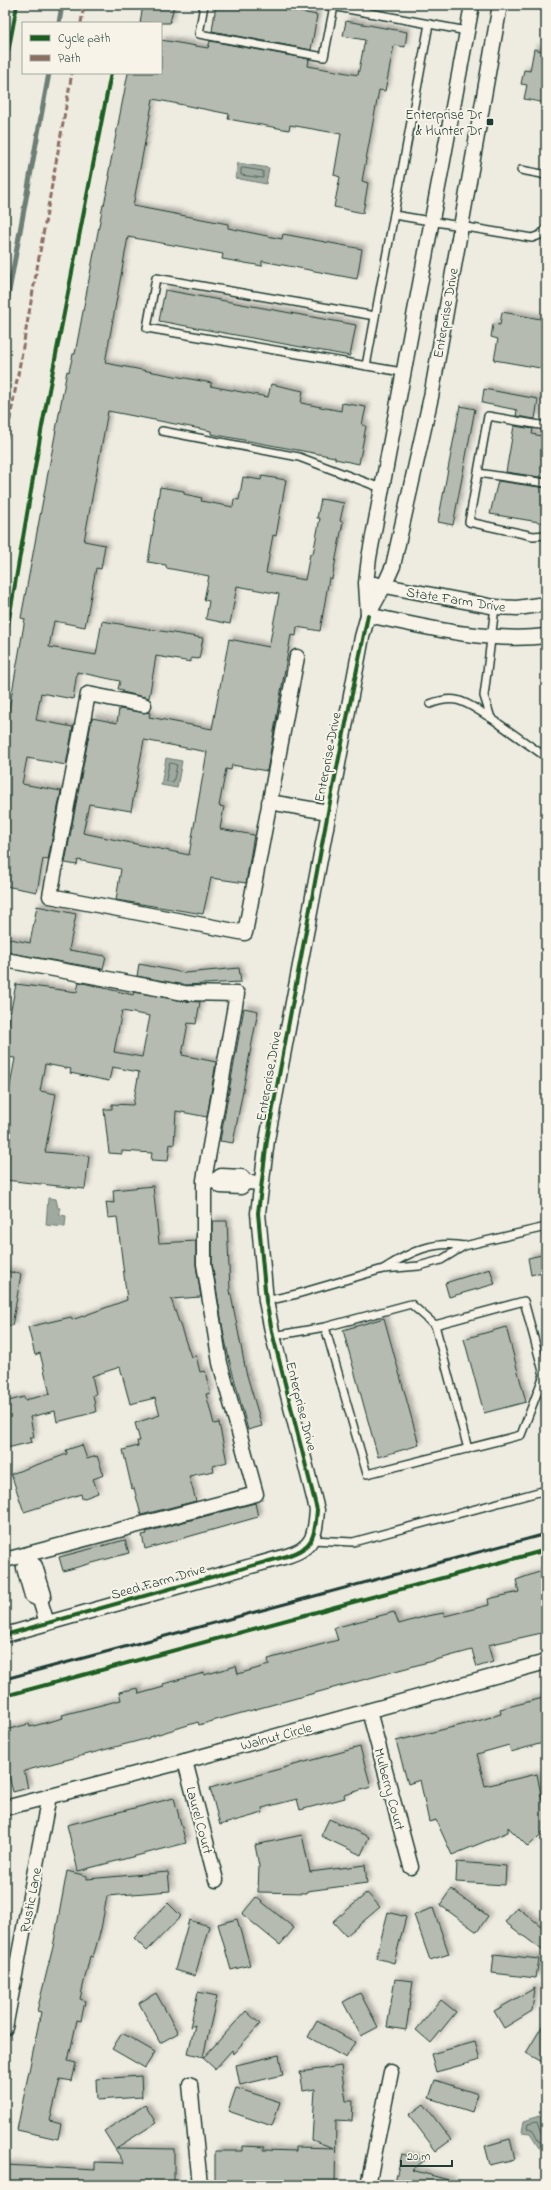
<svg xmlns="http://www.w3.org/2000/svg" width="551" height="2190" viewBox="0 0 551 2190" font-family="'Indie Flower',sans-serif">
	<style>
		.water { fill: #9fa99f; stroke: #6c7e74 }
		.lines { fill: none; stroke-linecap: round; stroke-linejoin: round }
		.shore { stroke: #52685f; stroke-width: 1 }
		.stream { stroke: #6c7e74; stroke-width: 5 }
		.building { fill: #b5bbb0; stroke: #1f3d34; fill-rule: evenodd; filter: url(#shadow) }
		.lane-casing { stroke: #1f3d34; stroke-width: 10 }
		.street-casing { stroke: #1f3d34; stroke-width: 17 }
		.lane { stroke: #f7f3e8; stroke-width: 7 }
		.street { stroke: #f7f3e8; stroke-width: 14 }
		.rail { stroke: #1f3d34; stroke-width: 3 }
		.quiet { stroke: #8d6e63; stroke-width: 3; stroke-dasharray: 6 3; stroke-linecap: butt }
		.cycleway-casing { stroke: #f7f3e8; stroke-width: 6 }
		.cycleway { stroke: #1b5e20; stroke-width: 4 }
		.poi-dot { fill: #1f3d34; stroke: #f7f3e8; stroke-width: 1.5 }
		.labels { text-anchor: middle; stroke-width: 4; stroke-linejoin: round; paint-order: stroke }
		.poi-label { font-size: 14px; fill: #1f3d34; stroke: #f7f3e8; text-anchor: end }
		.street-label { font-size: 14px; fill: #1f3d34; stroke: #f7f3e8 }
	</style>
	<defs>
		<filter id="shadow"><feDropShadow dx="3.5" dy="-3.5" stdDeviation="2" flood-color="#0004"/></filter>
	</defs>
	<rect width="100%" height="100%" fill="#eeece1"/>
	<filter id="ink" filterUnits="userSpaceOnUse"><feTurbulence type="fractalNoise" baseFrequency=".025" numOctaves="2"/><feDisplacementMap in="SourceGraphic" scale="8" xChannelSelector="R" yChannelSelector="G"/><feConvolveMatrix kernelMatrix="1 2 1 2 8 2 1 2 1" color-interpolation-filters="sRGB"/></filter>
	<g filter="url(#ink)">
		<g class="water">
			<polygon points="238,163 269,168 266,184 235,178"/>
			<polygon points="166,758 182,761 177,788 161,785"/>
			<polygon points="48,1198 56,1199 58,1208 60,1208 60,1215 66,1216 65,1227 46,1225"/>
			<polygon points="540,2116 546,2145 539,2147 530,2133 522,2132 524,2121"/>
		</g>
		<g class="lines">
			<g class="shore">
				<polygon points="243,168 263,171 263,178 241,175 241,169"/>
				<polygon points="171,763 177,765 173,783 166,780 169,764"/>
				<polyline points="546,2136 541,2134 537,2122 528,2124 527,2128 533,2131 539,2142 546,2141"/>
			</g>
			<g class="stream">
				<polyline points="59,23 62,5"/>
				<polyline points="5,313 49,73"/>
			</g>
		</g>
		<g class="building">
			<polygon points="143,5 174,5 170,23 140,23"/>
			<polygon points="216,5 262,5 317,15 311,50 212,31"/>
			<polygon points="346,21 407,32 405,47 394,45 385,91 379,90 362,181 368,183 363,213 334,207 340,177 334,175 341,134 290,125 289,130 228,119 229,114 153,99 133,206 228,224 228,228 282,239 283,234 362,249 357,279 262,261 262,266 222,259 223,254 128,237 105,363 212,383 210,386 268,397 271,384 303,391 301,403 341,411 342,403 366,407 362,425 366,426 359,464 335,459 335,457 211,434 211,431 108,411 84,541 105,545 101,569 96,568 85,627 54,621 49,647 96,655 102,621 203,638 199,659 191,658 191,662 156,656 149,698 122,692 123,690 118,689 120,681 77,672 73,699 41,693 36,720 73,727 66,765 27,758 22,784 61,791 48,860 43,859 37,892 5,886 5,732 25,619 21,618 67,371 69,372 73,354 75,354 103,205 104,205 110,176 108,176 128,73 161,73 161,40 208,48 210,41 309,59 308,66 358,75 365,40 343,36"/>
			<polygon points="534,49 546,52 546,103 524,99 527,85 521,84 524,70 530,71"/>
			<polygon points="165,290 356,325 350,356 159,321"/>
			<polygon points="502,312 546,320 546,369 494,360 498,339 491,337 493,324 500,325"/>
			<polygon points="484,389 538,399 535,419 516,416 517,410 482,403"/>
			<polygon points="460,406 475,409 453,525 438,522"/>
			<polygon points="514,426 533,429 532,434 546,437 546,478 506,472"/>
			<path d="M262,476L286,480L276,536L273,535L266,573L305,580L310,554H313L320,518H317L321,499L344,503L340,521L343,522L332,579L329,578L320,631L297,627L296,636L291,635L267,771L232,765L231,770L226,769L219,806L224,807L220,829L254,835L246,883L211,878L203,914L116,900L121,869L78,860L77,865L65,863L92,718L117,723L119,709L150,713L149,717L212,729L229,639L269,647L279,594L237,586L230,624L206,619L209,601L204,600L209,576L166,568V565L148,562L160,487L184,491V494L202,498L201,501L233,507L234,499L239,500L243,477L261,480ZM144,740L207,752L189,855L83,833L89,804L131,811Z"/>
			<polygon points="498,481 546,488 545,523 490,514"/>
			<polygon points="37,906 76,914 69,950 106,956 103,969 5,952 5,938 30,943"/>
			<polygon points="139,964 185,973 239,968 241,982 185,985 137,976"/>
			<path d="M79,982L133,995L134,992L183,1001L200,1002L196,1024L188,1023L182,1055L216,1062L207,1117L176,1111L174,1145L170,1144L168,1161L151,1160L152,1153L122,1151V1154L109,1153L104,1109H112V1104L133,1105L139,1072L112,1067L109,1081L70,1073L71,1069L45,1064L40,1091L56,1094L45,1152L89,1156L85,1189L5,1180L8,1126L5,1125V1093H8L10,1086L15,1058L5,1057V1040L16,984L77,992ZM122,1011L150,1016L142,1057L114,1052Z"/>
			<polygon points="244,1008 258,1011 233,1143 220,1141"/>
			<polygon points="153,1186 159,1243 196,1241 196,1265 201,1297 171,1299 191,1357 196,1356 200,1372 205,1371 210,1393 206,1394 214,1424 219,1423 227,1462 213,1466 214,1471 189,1476 196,1501 141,1515 134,1488 132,1489 123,1450 138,1446 137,1441 140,1441 135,1423 160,1415 155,1398 130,1404 120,1367 92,1376 96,1394 93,1395 96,1412 57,1422 55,1411 30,1417 34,1437 30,1437 32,1442 7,1448 5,1436 5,1402 24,1397 25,1400 50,1394 40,1353 35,1355 28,1327 71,1317 72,1320 127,1300 117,1217 108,1218 106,1202 114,1203 113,1190"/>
			<polygon points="212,1221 227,1221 230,1290 246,1372 262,1426 248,1430 229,1359 223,1330 212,1263"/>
			<polygon points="546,1254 546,1271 531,1275 528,1258"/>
			<polygon points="490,1269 495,1284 449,1297 445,1283"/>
			<polygon points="5,1271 21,1274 12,1326 5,1325"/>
			<polygon points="384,1318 419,1445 378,1457 343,1330"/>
			<polygon points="506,1327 526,1402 484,1413 464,1339"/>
			<polygon points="82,1445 87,1459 97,1456 104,1475 93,1479 98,1493 82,1499 81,1494 24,1512 11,1474 67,1454 66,1450"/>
			<polygon points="255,1503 258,1517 145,1549 142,1535 147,1534 146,1532"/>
			<polygon points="125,1540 129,1553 63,1571 59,1557"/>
			<polygon points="542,1571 546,1581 546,1632 488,1645 493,1662 477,1667 472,1650 216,1720 199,1725 198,1722 149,1737 149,1738 24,1771 28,1788 13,1792 8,1772 5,1772 5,1730 29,1724 30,1727 63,1718 62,1715 121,1700 119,1692 138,1688 139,1694 164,1687 163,1684 204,1673 204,1675 236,1666 238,1674 269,1665 268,1659 338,1640 334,1628 394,1612 399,1624 427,1616 444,1613 445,1616 489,1605 488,1599 519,1592 516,1580"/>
			<polygon points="543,1698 546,1708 546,1742 511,1752 509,1745 477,1754 485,1786 537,1774 542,1800 546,1804 546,1829 528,1847 508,1827 508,1832 452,1855 436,1820 429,1822 420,1780 408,1784 396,1741 478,1721 501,1714 500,1709"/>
			<polygon points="360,1747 371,1787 344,1795 345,1798 300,1810 297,1799 262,1808 263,1813 220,1825 210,1788"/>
			<polygon points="174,1798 186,1843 78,1871 67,1825"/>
			<polygon points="329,1819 369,1837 361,1855 321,1836"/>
			<polygon points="302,1835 310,1872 365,1865 367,1883 307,1891 306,1893 258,1892 259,1866 255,1845"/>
			<polygon points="457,1862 506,1866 505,1885 456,1882"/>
			<polygon points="67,1871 87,1876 87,1879 168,1872 170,1891 107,1896 101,1929 93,1957 90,1956 80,1999 85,2001 81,2021 77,2020 68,2061 76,2063 72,2081 60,2079 50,2121 61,2124 58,2139 17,2130 41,2012 37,2011 53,1947"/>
			<polygon points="451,1889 488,1916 477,1932 440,1905"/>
			<polygon points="367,1893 380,1907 346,1936 333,1922"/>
			<polygon points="256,1897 294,1928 280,1945 242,1914"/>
			<polygon points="168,1903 181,1916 147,1951 134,1938"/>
			<polygon points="517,1907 546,1930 546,1953 505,1922"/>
			<polygon points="433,1908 449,1954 430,1960 414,1915"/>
			<polygon points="388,1912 406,1917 394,1963 376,1958"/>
			<polygon points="237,1919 250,1965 231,1970 218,1924"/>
			<polygon points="189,1920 209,1926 195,1976 175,1970"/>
			<polygon points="494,1954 539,1959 536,1978 492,1973"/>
			<polygon points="395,1979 413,1981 406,2030 387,2027"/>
			<polygon points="535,1988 532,2011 504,2028 494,2011"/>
			<polygon points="198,1992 217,1996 203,2057 188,2053 195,2025 190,2027"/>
			<polygon points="156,1993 178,2033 160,2043 139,2003"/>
			<polygon points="360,1993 378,2027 361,2036 343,2002"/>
			<polygon points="441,2000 456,2012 431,2043 416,2030"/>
			<polygon points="246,2011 260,2024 233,2054 232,2050 215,2069 203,2058"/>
			<polygon points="546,2020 546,2064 526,2053"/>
			<polygon points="317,2021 355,2042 346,2058 308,2037"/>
			<polygon points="122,2033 155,2052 145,2068 112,2049"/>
			<polygon points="475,2042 480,2060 436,2072 431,2054"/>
			<polygon points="279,2055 283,2075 240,2085 236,2065"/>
			<polygon points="341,2066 346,2101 353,2101 352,2121 336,2120 335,2185 215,2185 215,2151 242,2151 242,2146 265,2147 263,2150 296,2151 296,2147 334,2148 312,2140 315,2089 303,2091 300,2072"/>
			<polygon points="141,2076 142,2097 97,2100 96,2079"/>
			<polygon points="435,2080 478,2094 472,2112 429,2098"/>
			<polygon points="236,2088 280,2102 272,2126 228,2111"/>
			<polygon points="424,2104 451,2140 436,2151 409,2115"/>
			<polygon points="145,2105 156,2123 116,2148 174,2149 174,2185 5,2185 5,2165 95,2170 95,2162 124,2163 104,2131"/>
			<polygon points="510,2139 515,2159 490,2165 485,2146"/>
			<polygon points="402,2154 425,2160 412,2170 452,2181 451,2185 394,2185"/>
		</g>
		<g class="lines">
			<defs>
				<g id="lane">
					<polyline points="204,5 199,34 324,57 334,6"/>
					<polyline points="326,5 467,31"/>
					<polyline points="521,170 542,174 546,177"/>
					<polyline points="394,215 532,238 540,235 546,229"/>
					<polyline points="375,316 156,278 147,328 402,372"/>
					<polyline points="366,366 429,24"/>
					<polyline points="546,426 488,416 469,522 533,536 546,535"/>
					<polyline points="162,431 299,457 381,488"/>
					<polyline points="478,473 546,483"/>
					<polyline points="495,607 484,696 491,718 546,757"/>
					<path d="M430,704C459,693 467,704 491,718"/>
					<path d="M385,1268C410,1252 434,1240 464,1246"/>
					<polyline points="266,1301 297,1294 383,1269 419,1266 441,1260 464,1246 546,1227"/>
					<polyline points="435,1325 468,1449"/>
					<polyline points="273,1336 325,1327 411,1304 435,1325 524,1301 544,1375 521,1435 367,1474 325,1327"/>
					<polyline points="312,1540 353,1542 546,1490"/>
				</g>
				<g id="street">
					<polyline points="375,584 495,607 517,608 546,604"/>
					<polyline points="368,615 366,583 369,558 472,5"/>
					<path d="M368,615C424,627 489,643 546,636"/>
					<polyline points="144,705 88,694 50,896 245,933 297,657"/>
					<polyline points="269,802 328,812"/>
					<polyline points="5,960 184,993 237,994 204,1180 204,1264 220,1363 256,1494 5,1560"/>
					<polyline points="207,1180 215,1181 221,1186 241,1187 246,1182"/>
					<polyline points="215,1181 221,1176 242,1177 246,1182 262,1183"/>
					<polyline points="28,1554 30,1562 35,1566 44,1595 40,1600"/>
					<polyline points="30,1562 24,1568 32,1596 40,1600 47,1623"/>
					<path d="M5,1635L287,1556C314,1548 315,1535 317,1510L273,1336L266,1301L258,1213L267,1140L362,637L368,615L384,586L393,566L431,397L500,5"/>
					<polyline points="369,1711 411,1867"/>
					<polyline points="185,1761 216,1880"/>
					<polyline points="5,1808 185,1761 546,1662"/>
					<polyline points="5,2028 49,1796"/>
					<polyline points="190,2084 200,2185"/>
					<polyline points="368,2185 391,2072"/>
				</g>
			</defs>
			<use href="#lane" class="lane-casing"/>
			<use href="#street" class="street-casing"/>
			<use href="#lane" class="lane"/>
			<use href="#street" class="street"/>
			<polyline class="rail" points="5,1679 546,1534"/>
			<g class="quiet">
				<polyline points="81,23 84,5"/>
				<polyline points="5,447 72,73"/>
			</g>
			<defs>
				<g id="cycleway">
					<polyline points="5,69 17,5"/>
					<polyline points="5,643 42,426 111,73"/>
					<path d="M5,1635L287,1556C314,1548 315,1535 317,1510L273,1336L266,1301L258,1213L267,1140L328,812L368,615"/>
					<polyline points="5,1696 546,1550"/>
				</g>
			</defs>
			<use href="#cycleway" class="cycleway-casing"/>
			<use href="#cycleway" class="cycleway"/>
		</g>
	</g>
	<rect class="poi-dot" x="486" y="118" width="8" height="8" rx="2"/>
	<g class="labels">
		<g class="poi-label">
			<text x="482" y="119">Enterprise Dr<tspan x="482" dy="16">&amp; Hunter Dr</tspan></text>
		</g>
		<g class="street-label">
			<text transform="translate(445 313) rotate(-80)" y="5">Enterprise Drive</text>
			<text transform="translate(456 599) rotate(9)" y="5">State Farm Drive</text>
			<text transform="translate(327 757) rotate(-79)" y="5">Enterprise Drive</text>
			<text transform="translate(268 1076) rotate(-80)" y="5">Enterprise Drive</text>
			<text transform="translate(302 1406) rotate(76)" y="5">Enterprise Drive</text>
			<text transform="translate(158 1581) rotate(-16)" y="5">Seed Farm Drive</text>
			<text transform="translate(276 1736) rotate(-15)" y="5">Walnut Circle</text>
			<text transform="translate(390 1789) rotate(75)" y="5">Mulberry Court</text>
			<text transform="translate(200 1820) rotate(75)" y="5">Laurel Court</text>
			<text transform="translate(30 1900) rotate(-79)" y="5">Rustic Lane</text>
		</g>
	</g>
	<rect width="551" height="2190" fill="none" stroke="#f7f3e8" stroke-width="20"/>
	<rect x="10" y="10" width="531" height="2170" fill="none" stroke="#1f3d34" stroke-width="1.5" filter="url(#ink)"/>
	<rect x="22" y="22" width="140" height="52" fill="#f7f3e8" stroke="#a1aaa0"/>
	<rect x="30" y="35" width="20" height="6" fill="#1b5e20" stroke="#a1aaa0"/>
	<text x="58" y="42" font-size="12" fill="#1f3d34">Cycle path</text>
	<rect x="30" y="55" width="20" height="6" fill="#8d6e63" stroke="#a1aaa0"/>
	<text x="58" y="62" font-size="12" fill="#1f3d34">Path</text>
	<path d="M401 2160v6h51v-6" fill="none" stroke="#1f3d34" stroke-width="2"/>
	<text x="407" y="2160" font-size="12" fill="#1f3d34" stroke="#f7f3e8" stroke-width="3" paint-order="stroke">20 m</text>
</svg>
